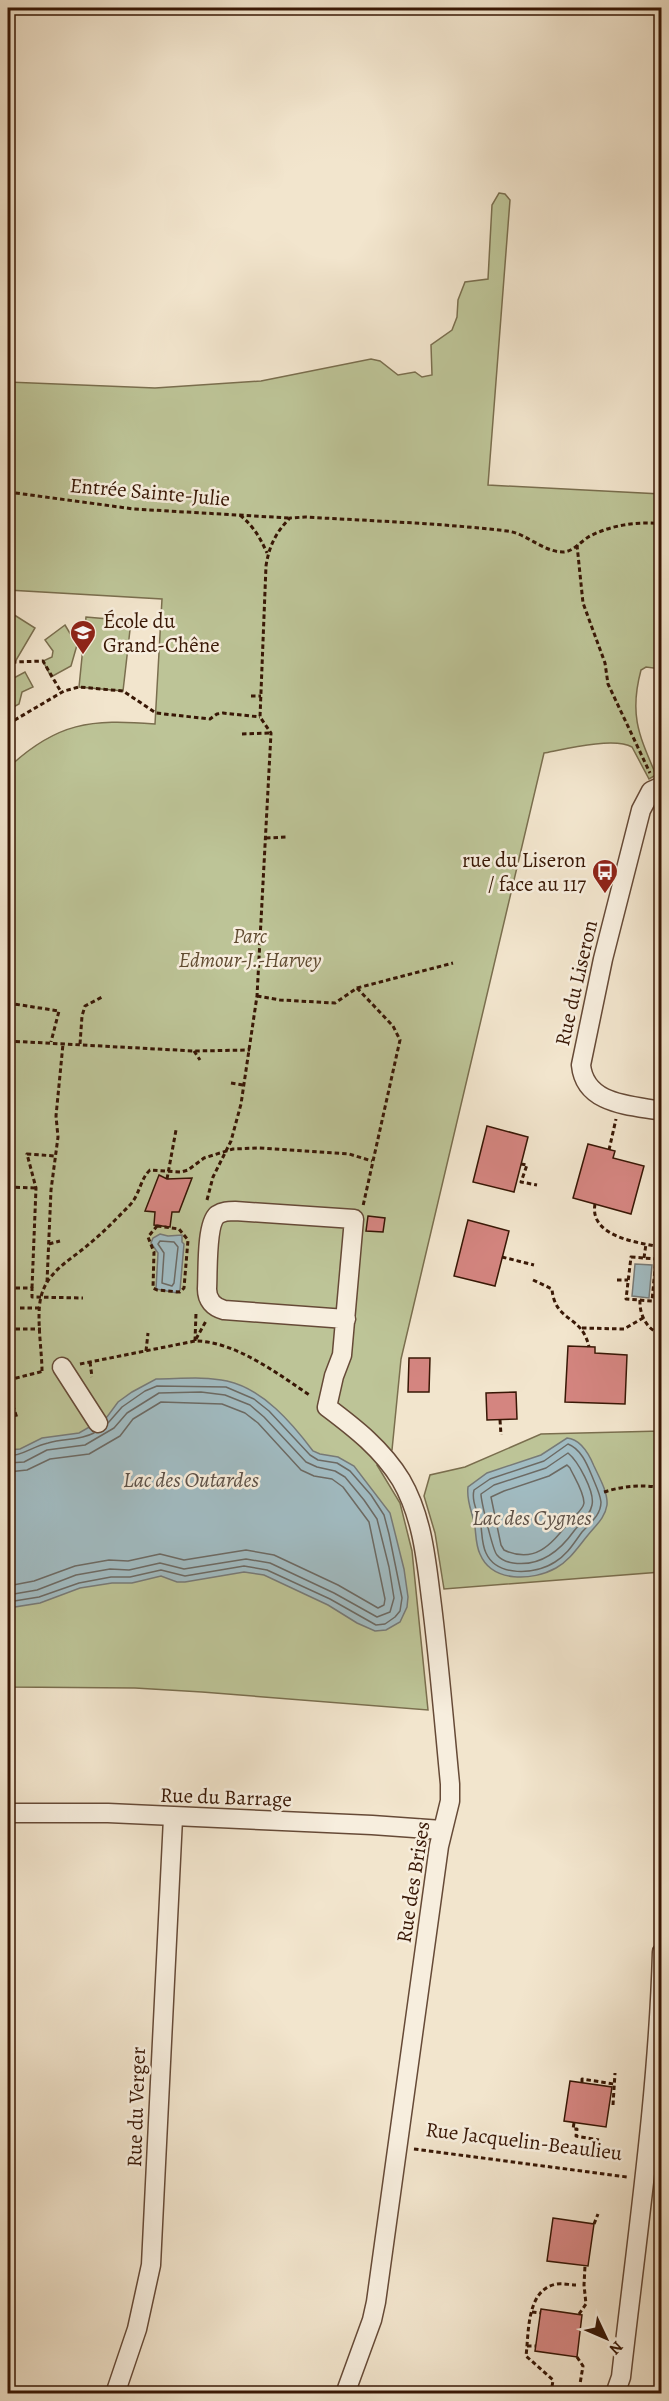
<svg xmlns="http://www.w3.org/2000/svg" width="669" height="2401" viewBox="0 0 669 2401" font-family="Alegreya,serif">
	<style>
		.green { fill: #bdc497; stroke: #7a6e4e; stroke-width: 1.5 }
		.water { fill: #a1bcc3; stroke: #777a77; stroke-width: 1.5 }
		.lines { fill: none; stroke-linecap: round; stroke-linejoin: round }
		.shore { stroke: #6c6a64; stroke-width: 1.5 }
		.building { fill: #d48580; stroke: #381705; stroke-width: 1.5 }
		.minor-casing { stroke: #664a37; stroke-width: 21 }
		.path { stroke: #381705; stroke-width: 3; stroke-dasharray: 4.5 3; stroke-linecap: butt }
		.minor { stroke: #f7eede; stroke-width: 18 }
		.labels { text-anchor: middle; stroke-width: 5; stroke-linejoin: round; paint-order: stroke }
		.street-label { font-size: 21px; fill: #381705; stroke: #f7eede }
		.poi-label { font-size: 21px; fill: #381705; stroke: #f7eede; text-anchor: start }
		.park-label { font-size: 21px; font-style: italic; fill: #604b31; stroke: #f7eede }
		.water-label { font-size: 22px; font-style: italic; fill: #5d5148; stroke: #f7eede }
	</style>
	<rect width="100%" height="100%" fill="#f2e5cd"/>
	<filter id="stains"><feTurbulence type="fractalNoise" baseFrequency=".00333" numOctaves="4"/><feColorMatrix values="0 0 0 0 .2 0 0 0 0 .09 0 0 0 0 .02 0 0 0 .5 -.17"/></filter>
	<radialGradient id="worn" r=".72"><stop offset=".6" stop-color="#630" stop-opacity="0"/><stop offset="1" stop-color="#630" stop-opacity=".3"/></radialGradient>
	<g class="green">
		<path d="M499,193L505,194L510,200L488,485L661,494V669L646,667L641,670C629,715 639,735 656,775L649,779L632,747C614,737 565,749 544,753L401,1359L392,1450L377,1465L400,1503L412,1551L428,1710L202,1692L135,1688L8,1687V768C57,722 91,719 155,724L162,599L8,590V382L155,388L261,381L371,359L380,361L398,375L415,372L422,377L432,375L431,345L452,330L457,317L458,300L465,282L488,279L492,205Z"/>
		<polygon points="8,611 35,628 15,662 8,658"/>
		<polygon points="86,617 131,621 123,691 79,687"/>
		<polygon points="65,625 77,645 71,666 51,677 43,661 52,657 53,651 45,640"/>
		<polygon points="25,672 33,687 22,692 19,704 8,710 8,689 10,680"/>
		<polygon points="661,1431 661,1572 444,1589 435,1533 424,1496 430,1475 465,1467 541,1434"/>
	</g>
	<g class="water">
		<polygon points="160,1234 168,1236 182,1235 182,1242 184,1244 180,1290 177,1293 156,1289 158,1253 151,1243 153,1238"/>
		<polygon points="635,1264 652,1265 649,1298 632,1296"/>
		<path d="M156,1379C179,1379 204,1376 227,1381C263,1389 292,1423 313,1451L320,1454L338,1457L354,1466L390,1513L404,1569L408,1597L407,1607L400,1622L386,1630L375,1631L357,1623L328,1605L264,1575L244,1572L185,1582H177L161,1576L132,1583H112L80,1588L40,1603L8,1608V1450L20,1449L42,1438L79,1433L107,1417L118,1402L132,1392Z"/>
		<path d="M567,1438C580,1439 589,1454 594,1466C599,1477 608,1492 607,1505C605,1518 596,1525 588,1535C578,1547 570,1560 556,1568C533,1581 492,1583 480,1554C476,1546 476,1536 475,1527C473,1513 466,1502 468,1487L487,1473L541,1455Z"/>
	</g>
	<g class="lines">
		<g class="shore">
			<polygon points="160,1241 174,1242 178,1247 174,1283 172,1286 162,1283 164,1253 158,1244"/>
			<path d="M568,1444C581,1449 587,1464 592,1476C595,1484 600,1493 601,1502C601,1515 590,1523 582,1532C574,1543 567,1555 555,1562C535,1575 497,1577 486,1553C482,1545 482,1534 481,1526C479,1514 471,1502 474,1490L490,1479L544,1461Z"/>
			<path d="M568,1453C578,1461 595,1492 592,1505C590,1516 580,1523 574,1531C559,1552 540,1567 513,1563C507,1562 501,1560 497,1555C493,1551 481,1501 481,1494L494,1485L546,1468Z"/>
			<path d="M8,1456C23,1456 33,1446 48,1443C65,1438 78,1441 94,1433"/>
			<polyline points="8,1463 24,1462 47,1450 85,1445 114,1428 127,1413 159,1393 201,1392 225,1395 250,1405 264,1417 306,1462 317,1467 335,1471 345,1477 364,1500 377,1519 389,1567 394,1598 390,1612 377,1617 334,1593 270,1563 246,1559 184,1569 160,1563 129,1570 110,1569 76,1575 37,1590 8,1595"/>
			<path d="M567,1465L570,1468C574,1477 584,1492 584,1503C583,1510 574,1516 570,1521C552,1543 536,1565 504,1550L501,1545L491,1497L504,1491L549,1476Z"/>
			<polyline points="8,1472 27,1470 50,1459 89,1454 120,1436 133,1419 161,1402 222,1404 245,1413 258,1423 301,1470 314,1476 332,1479 343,1487 369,1522 385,1599 384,1605 378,1608 338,1585 274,1555 246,1550 184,1560 160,1554 128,1561 109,1560 75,1566 34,1581 8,1586"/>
			<polyline points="8,1602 39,1597 79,1583 111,1577 130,1577 161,1570 185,1576 244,1566 267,1570 330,1599 376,1625 385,1624 395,1617 400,1611 402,1598 389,1534 384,1515 371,1495 350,1471 337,1463 318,1460 310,1455 269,1411 254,1399 226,1387 157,1386 145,1391 122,1407 108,1423"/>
		</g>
	</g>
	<g class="building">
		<polygon points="487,1126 528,1137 514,1192 473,1182"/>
		<polygon points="588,1144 615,1151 613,1158 644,1166 631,1214 573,1198"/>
		<polygon points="159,1175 167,1179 192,1178 179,1212 172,1212 170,1227 154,1225 155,1212 145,1211"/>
		<polygon points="368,1216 385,1218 383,1232 366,1231"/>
		<polygon points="468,1220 509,1231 495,1286 454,1276"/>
		<polygon points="568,1346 595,1347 595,1353 627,1355 625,1404 565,1402"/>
		<polygon points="409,1358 430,1358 429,1392 408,1392"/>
		<polygon points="516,1392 517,1419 487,1420 486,1393"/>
		<polygon points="570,2081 612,2087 606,2127 564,2121"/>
		<polygon points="553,2218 594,2224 588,2266 547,2261"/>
		<polygon points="541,2309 582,2315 577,2357 535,2351"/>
	</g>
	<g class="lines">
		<defs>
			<g id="minor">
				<path d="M662,786L651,791L641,810L603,959L581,1065C585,1105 630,1105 662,1111"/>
				<polyline points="62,1367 98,1423"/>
				<polyline points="8,1813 108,1813 372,1825 442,1830"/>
				<polyline points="115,2394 137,2329 151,2265 173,1818"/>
				<path d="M345,2394L372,2320L376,2302L439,1846L450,1801V1784C444,1722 439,1660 431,1598C426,1558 422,1516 401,1480C382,1449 355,1428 327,1407L334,1376L342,1355L354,1219L235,1211C228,1211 223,1211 217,1215C206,1225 208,1273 207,1289C207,1300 213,1307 224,1310L346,1319"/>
				<path d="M615,2394L621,2377C637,2236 658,2094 662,1952"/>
			</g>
		</defs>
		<use href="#minor" class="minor-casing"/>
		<g class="path">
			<polyline points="8,492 134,509 289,518"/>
			<path d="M240,515C253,526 260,537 267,553"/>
			<polyline points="577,545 583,603 605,663 608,684 650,773"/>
			<polyline points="8,670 15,662 43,661 61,692"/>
			<polyline points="251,696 261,696"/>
			<polyline points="8,724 64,691 79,687 123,691 156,713 210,719 217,714 223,713 260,717"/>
			<polyline points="242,734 271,733"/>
			<polyline points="266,838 287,837"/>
			<polyline points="357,988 393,1026 400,1040 363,1206"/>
			<polyline points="257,996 280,1000 335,1003 357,988 453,963"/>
			<polyline points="8,1003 59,1011 51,1042"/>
			<polyline points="8,1041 194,1051 250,1050"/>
			<polyline points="80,1044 82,1016 85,1006 104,996"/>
			<polyline points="194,1051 200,1060"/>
			<polyline points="231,1083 243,1085"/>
			<polyline points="609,1150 616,1119"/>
			<polyline points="521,1164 527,1165 521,1182 537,1185"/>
			<polyline points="167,1179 176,1130"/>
			<polyline points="8,1187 36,1188"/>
			<path d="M207,1200L213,1177L231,1141L241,1104L257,996L271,733L260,717L266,566C269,546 276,532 290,518L305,517C372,521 440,523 507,531C526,533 543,552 563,552C573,552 581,541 590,536C612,525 637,521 662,524"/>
			<path d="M595,1204C589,1237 639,1243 662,1247"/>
			<polygon points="157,1226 179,1229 188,1240 184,1288 180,1292 157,1290 153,1288 154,1252 148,1237"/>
			<polyline points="49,1244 60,1241"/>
			<polyline points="502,1257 534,1265"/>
			<polygon points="631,1257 656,1259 652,1301 626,1299"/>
			<polyline points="644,1258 646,1244"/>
			<path d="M533,1280L552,1289C555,1323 582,1314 589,1347"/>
			<polyline points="617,1280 628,1280"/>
			<polyline points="47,1282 51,1190 58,1137 56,1116 63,1044"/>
			<polyline points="8,1288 32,1288 32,1297 83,1298"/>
			<polyline points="32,1288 36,1188 27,1154 55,1156"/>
			<path d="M640,1300C639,1314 647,1331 662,1334"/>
			<polyline points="20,1308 39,1308"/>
			<polyline points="582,1328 624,1329 643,1318"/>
			<polyline points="8,1329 41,1329"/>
			<polyline points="196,1339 206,1321"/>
			<polyline points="195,1341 196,1313"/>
			<polyline points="146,1351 148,1333"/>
			<polyline points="90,1362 92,1377"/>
			<path d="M80,1364L195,1341C235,1341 278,1374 311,1396"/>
			<path d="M42,1371C42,1351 36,1316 41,1297C47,1271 71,1260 89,1244C103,1233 116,1219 129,1206C140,1195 140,1179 150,1170L181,1172L188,1170L204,1158L233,1149L259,1148L349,1154L372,1161"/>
			<polyline points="8,1380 44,1371"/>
			<polyline points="8,1391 17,1418"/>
			<polyline points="500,1420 501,1435"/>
			<path d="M604,1492C623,1486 642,1484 662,1488"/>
			<polyline points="582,2082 582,2079 614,2084"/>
			<polyline points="613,2105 615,2073"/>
			<polyline points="574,2123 573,2129 577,2129 576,2136 599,2140"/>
			<polyline points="414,2149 627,2177"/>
			<polyline points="594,2224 598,2214"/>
			<polyline points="532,2312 541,2313"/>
			<polyline points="579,2314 586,2304 584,2285 585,2266"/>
			<polyline points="527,2346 536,2346"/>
			<polyline points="577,2357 583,2366 580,2384"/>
			<path d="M551,2394L553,2380L526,2356C529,2333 526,2289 557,2284C563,2283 570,2285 576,2285"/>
		</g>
		<use href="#minor" class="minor"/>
	</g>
	<defs>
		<symbol id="school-pin" viewBox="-11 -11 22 30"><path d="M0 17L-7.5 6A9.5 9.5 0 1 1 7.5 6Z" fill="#8f2418" stroke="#f7eede"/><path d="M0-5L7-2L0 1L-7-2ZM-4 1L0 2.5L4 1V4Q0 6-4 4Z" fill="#fff"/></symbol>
		<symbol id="bus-pin" viewBox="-11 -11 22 30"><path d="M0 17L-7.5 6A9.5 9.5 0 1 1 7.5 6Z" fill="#8f2418" stroke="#f7eede"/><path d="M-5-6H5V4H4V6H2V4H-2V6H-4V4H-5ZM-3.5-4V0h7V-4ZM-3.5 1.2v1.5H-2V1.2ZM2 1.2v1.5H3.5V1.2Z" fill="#fff"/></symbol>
	</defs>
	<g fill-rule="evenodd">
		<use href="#school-pin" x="68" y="618" width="30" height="40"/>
		<use href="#bus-pin" x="590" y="857" width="30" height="40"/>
	</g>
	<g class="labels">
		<g class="street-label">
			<text transform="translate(150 492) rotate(5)" y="7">Entrée Sainte-Julie</text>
			<text transform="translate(576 983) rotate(-77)" y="7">Rue du Liseron</text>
			<text transform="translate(226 1797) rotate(2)" y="7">Rue du Barrage</text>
			<text transform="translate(413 1882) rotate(-81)" y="7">Rue des Brises</text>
			<text transform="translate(136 2107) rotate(-88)" y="7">Rue du Verger</text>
			<text transform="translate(524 2141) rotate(7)" y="7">Rue Jacquelin-Beaulieu</text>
		</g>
		<g class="poi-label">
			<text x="103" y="628">École du<tspan x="103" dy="24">Grand-Chêne</tspan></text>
			<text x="586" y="867" text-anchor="end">rue du Liseron<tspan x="586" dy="24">/ face au 117</tspan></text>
		</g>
		<g class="park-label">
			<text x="250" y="943">Parc<tspan x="250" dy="24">Edmour-J.-Harvey</tspan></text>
		</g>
		<g class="water-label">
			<text x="191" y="1487">Lac des Outardes</text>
			<text x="532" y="1525">Lac des Cygnes</text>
		</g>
	</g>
	<rect width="669" height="2401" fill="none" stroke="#f2e5cd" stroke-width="30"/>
	<rect x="9" y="9" width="651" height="2383" fill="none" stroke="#381705" stroke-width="3"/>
	<rect x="15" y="15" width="639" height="2371" fill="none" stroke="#381705" stroke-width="1.5"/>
	<g transform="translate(606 2338) rotate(134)" stroke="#f7eede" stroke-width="4.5" paint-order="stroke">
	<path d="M0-4.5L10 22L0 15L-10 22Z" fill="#381705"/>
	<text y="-9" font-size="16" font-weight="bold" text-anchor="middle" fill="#381705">N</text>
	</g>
	<rect width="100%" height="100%" filter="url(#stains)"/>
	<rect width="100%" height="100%" fill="url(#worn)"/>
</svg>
